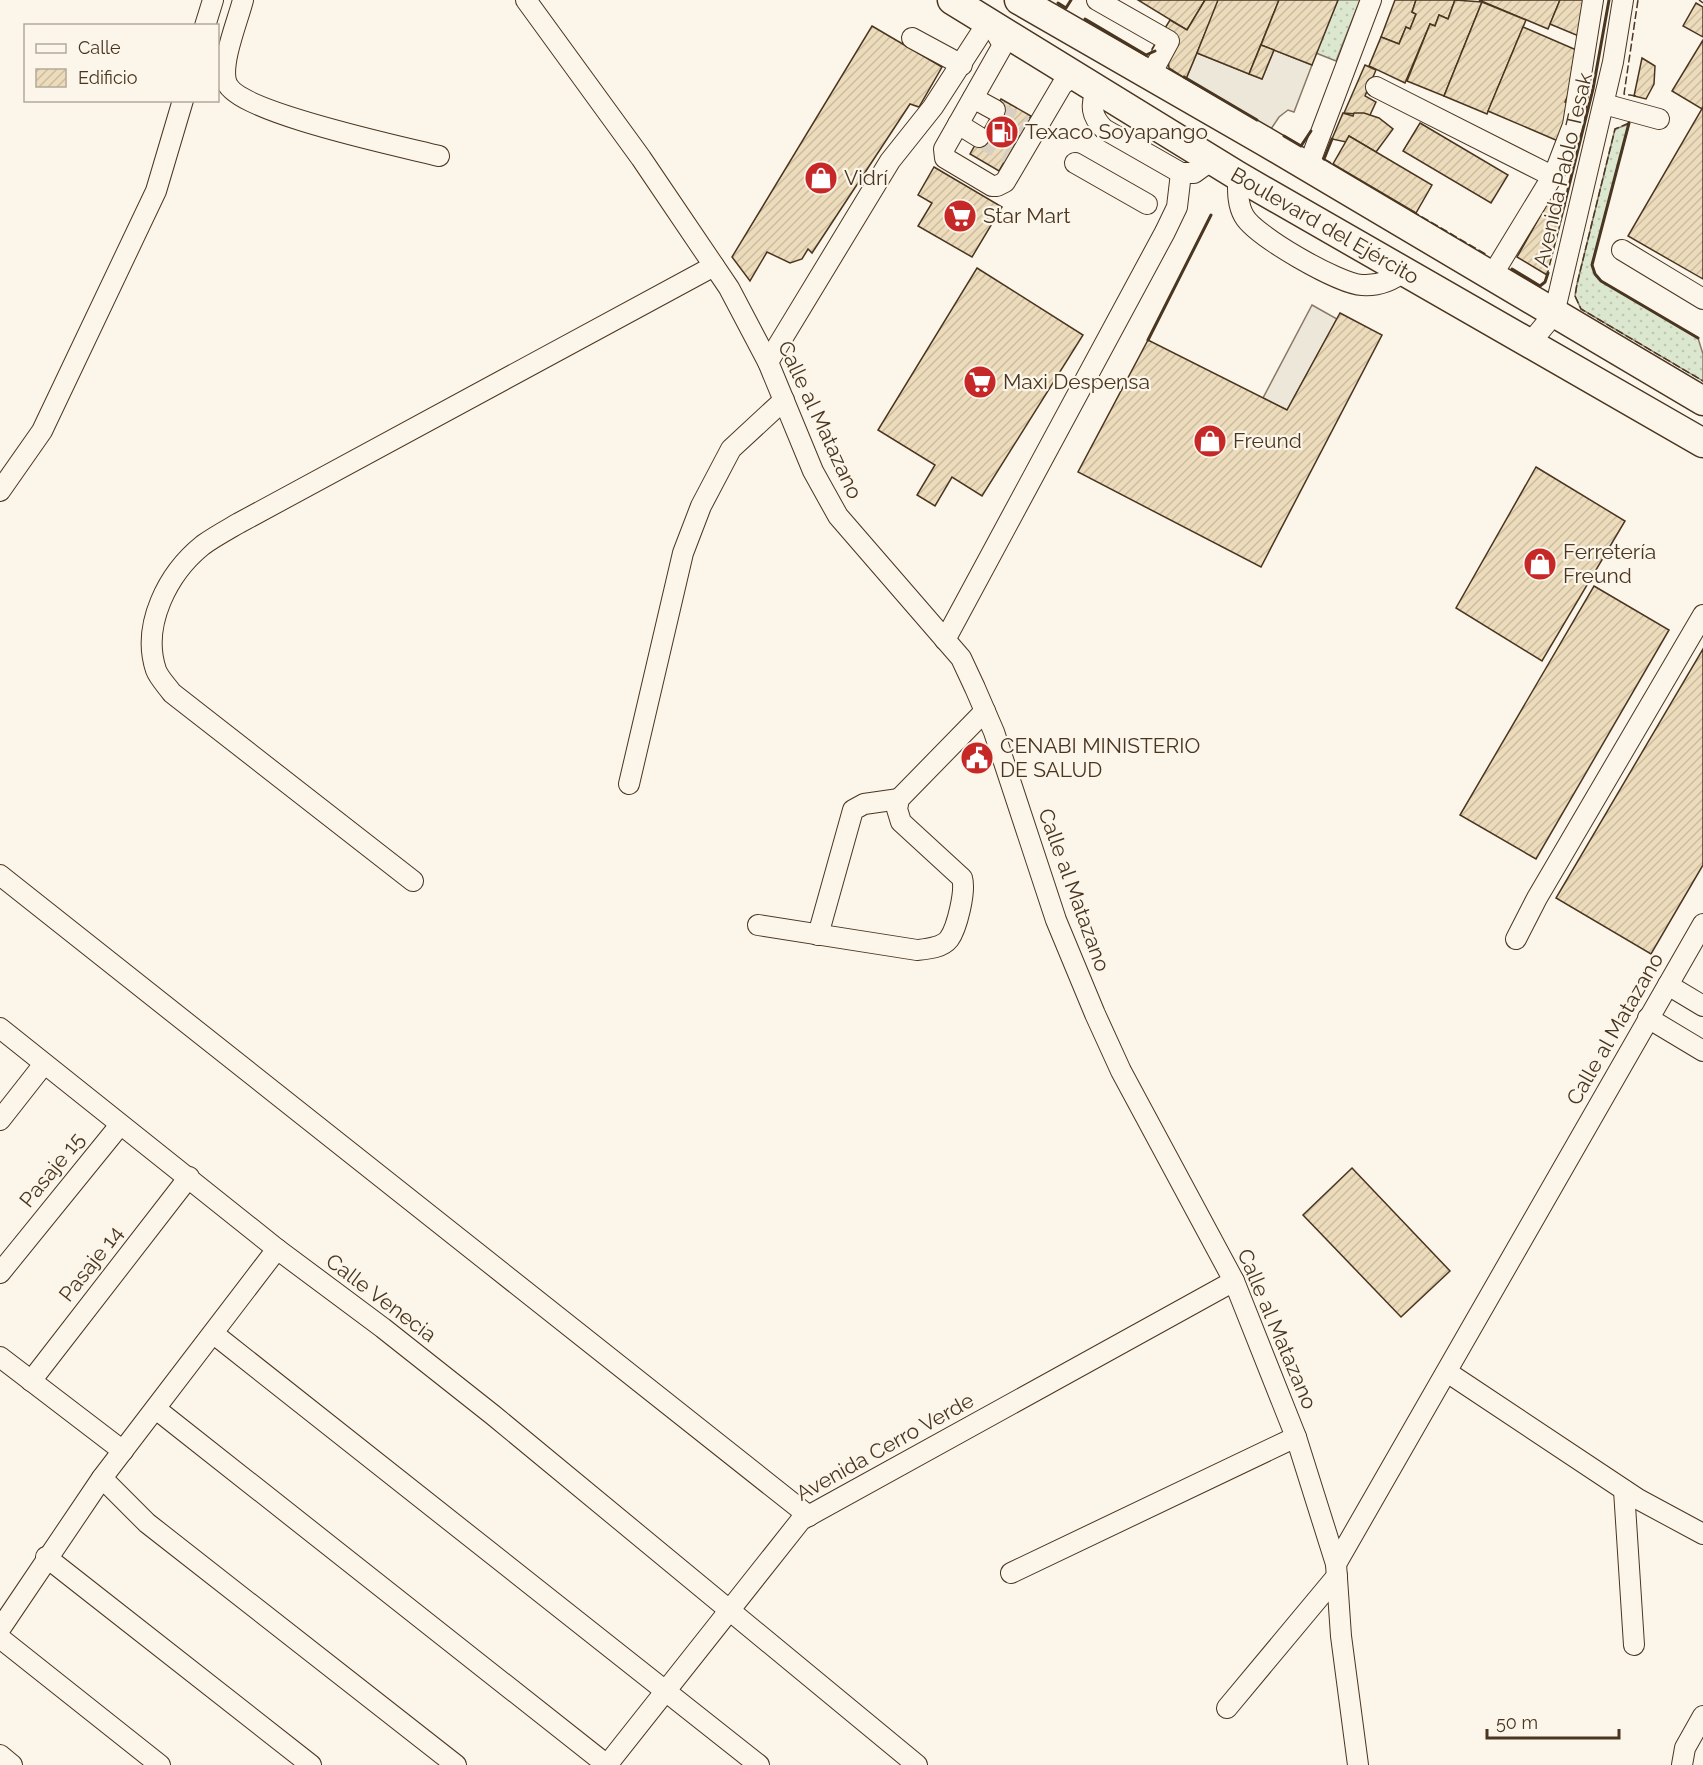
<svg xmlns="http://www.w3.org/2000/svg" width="1703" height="1765" viewBox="0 0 1703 1765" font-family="Raleway,sans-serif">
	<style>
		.grass { fill: url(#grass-dots); stroke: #887966; stroke-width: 1.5 }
		.parking { fill: #ede7d9; stroke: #887966; stroke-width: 1.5 }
		.building { fill: url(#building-hatch); stroke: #4a3520; stroke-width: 1.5 }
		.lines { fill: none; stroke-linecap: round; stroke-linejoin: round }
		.minor-tunnel { stroke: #d8cfc1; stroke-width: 20; stroke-dasharray: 20 10; stroke-linecap: butt }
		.minor-casing { stroke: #4a3520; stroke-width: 22 }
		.highway-casing { stroke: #4a3520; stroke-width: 31 }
		.minor { stroke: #fbf6e9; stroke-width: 20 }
		.highway { stroke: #fbf6e9; stroke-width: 28 }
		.fence { stroke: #4a3520; stroke-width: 1.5; stroke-dasharray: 8 3; stroke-linecap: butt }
		.wall { stroke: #4a3520; stroke-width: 3 }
		.labels { text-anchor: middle; stroke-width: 4.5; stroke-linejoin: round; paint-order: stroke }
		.poi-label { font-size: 21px; fill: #4a3520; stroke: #fbf6e9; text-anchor: start }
		.street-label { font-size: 21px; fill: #4a3520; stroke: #fbf6e9 }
	</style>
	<defs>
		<pattern id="grass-dots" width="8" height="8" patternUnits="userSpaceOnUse" patternTransform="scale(1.5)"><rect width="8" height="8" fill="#dce7d0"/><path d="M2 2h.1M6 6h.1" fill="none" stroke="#bec7b2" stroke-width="1.8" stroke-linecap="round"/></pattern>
		<pattern id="building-hatch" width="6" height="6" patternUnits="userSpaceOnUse" patternTransform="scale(1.5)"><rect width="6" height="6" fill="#ecdcbc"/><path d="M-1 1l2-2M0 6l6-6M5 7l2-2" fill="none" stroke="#ccbda1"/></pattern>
	</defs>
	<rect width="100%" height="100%" fill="#fbf6e9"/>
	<g class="grass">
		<polygon points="1338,0 1360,0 1336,61 1316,53"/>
		<polygon points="1629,124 1592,264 1595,274 1601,281 1698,338 1703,354 1703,381 1581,309 1575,296 1577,284 1615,129"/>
	</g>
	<g class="parking">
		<polygon points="1274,50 1312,65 1294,112 1288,110 1279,117 1271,129 1186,79 1197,53 1262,79"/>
		<polygon points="1312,305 1337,319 1287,410 1263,398"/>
	</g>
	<g class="building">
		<polygon points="1138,0 1205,0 1187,30"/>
		<polygon points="1205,0 1219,0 1186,79 1169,68 1168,59 1152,49 1170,20 1187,30"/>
		<polygon points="1218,0 1279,0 1249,74 1197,53"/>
		<polygon points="1279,0 1338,0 1312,65 1261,45"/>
		<polygon points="1395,0 1416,0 1412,12 1416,14 1410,29 1406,27 1399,44 1381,37"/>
		<polygon points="1416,0 1455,0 1448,19 1439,15 1435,26 1430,24 1405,83 1369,66 1381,37 1399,44 1406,27 1410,29 1416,14 1412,12"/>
		<polygon points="1455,0 1482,2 1444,96 1407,81 1430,24 1435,26 1439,15 1448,19"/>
		<polygon points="1479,0 1560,0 1548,29"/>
		<polygon points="1560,0 1588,0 1581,37 1550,24"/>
		<polygon points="1482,2 1526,20 1487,114 1444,96"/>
		<polygon points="1696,3 1703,7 1703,37 1683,26"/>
		<polygon points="872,26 942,67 919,107 910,104 812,253 808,249 802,259 790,263 767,252 750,281 732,257"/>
		<polygon points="1523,27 1581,52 1580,67 1565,102 1573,105 1558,141 1488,111"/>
		<polygon points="1703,40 1703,107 1702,109 1672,91"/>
		<polygon points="1261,45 1274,50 1262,79 1249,74"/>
		<polygon points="1642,58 1655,66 1654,84 1646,99 1634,96"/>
		<polygon points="1365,65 1376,70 1365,96 1376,102 1370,115 1344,113"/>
		<polygon points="1001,99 1031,116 999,171 970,154"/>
		<polygon points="1703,107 1703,279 1628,236"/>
		<polygon points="1343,113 1353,116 1354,113 1364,113 1379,118 1393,129 1376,152 1349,136 1346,142 1332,139"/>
		<polygon points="1420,123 1508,175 1491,203 1403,151"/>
		<polygon points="1349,136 1432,185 1416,213 1333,164"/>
		<polygon points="934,167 1002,207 972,257 918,226 932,203 918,195"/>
		<polygon points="1551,197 1565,205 1547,275 1517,257"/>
		<polygon points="977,268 1083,335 982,496 952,477 935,506 917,495 935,465 878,430"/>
		<polygon points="1340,313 1382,335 1261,567 1078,472 1148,340 1287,410"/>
		<polygon points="1536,467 1625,521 1542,661 1456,608"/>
		<polygon points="1594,586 1669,630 1536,859 1460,815"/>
		<polygon points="1703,649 1703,865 1651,954 1556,898"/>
		<polygon points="1352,1168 1450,1271 1401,1317 1303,1215"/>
	</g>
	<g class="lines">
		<g class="minor-tunnel">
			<polyline points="995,110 1025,127"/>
			<polyline points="979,137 1009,154"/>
		</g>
		<defs>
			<g id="minor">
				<path d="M243,0C238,20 221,61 226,81C234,112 404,147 439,156"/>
				<polyline points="526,0 641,158 729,288 768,362 813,471 838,516 961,658 975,688 994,732 1056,920 1095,1014 1121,1071 1234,1281 1296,1437 1336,1564 1341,1636 1358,1765"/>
				<polyline points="1097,0 1169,41 1150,76"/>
				<polyline points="205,26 213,0"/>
				<polyline points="992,26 1003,45 944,149 945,158 992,186 997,186 1005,182 1062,85 1068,80 1079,78"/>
				<polyline points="912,38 962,65"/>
				<polyline points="1376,87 1552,176"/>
				<path d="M1097,89C1090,105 1091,116 1104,129L1181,173H1194L1212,160"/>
				<polyline points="973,98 995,110"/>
				<polyline points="1604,104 1659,119"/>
				<polyline points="958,124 979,137"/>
				<polyline points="1075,163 1147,204"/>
				<polyline points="1308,167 1371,0"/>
				<path d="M1238,176C1238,189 1237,204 1244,216C1255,236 1339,284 1362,285C1378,286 1392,281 1404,271"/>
				<polyline points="1622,250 1703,299"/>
				<polyline points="1491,277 1555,172 1573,125 1593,0"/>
				<polyline points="1530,343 1554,314 1613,62 1623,0"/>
				<polyline points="768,362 890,161 933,107 988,22"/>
				<polyline points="0,491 42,431 156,191 183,100"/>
				<polyline points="945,640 1165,232 1177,207 1181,173"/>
				<polyline points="629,784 683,553 701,506 731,449 784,400"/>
				<polyline points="0,875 809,1516"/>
				<path d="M413,881L172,693C167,686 159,678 156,670C141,625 168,573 203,545C214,537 227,530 239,523L714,266"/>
				<path d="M758,925L917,950C927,949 942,948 949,939C957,928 966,891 962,878L901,822L897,809L899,799L985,711"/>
				<polyline points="818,935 853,810 864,804 899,799"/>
				<polyline points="1516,939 1537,898 1703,615"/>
				<polyline points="1668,985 1703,1006"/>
				<polyline points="1648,1018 1703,1051"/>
				<polyline points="0,1028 277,1249 383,1328 493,1415 917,1765"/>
				<polyline points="0,1120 44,1064"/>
				<polyline points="0,1273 120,1125"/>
				<polyline points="214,1334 759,1765"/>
				<polyline points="0,1357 123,1451"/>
				<polyline points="1447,1372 1638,1499 1703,1534"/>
				<polyline points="31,1381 189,1177"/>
				<polyline points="156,1409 607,1765"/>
				<polyline points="102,1478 147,1523 456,1765"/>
				<polyline points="1624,1490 1634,1645"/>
				<polyline points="46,1557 311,1765"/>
				<polyline points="1336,1564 1703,924"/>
				<polyline points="1011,1573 1296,1437"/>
				<polyline points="0,1629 102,1478 277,1249"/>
				<polyline points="0,1638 160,1765"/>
				<polyline points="1227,1708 1337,1576"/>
				<polyline points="0,1755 12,1765"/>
				<polyline points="607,1765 801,1520 1234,1281"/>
				<polyline points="1682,1765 1685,1748 1703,1716"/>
			</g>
			<g id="highway">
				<path id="s1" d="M952,0L1238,176L1703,443"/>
				<polyline points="1019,0 1264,141 1703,401"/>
			</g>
		</defs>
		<use href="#minor" class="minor-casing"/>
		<use href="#highway" class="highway-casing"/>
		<use href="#minor" class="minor"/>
		<use href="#highway" class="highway"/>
		<g class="fence">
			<polyline points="1699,0 1703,3"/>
			<polyline points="1636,96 1624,94 1638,0"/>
			<polyline points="1629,123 1615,129 1577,284 1575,296 1581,309 1703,381"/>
			<polyline points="1324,159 1335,165"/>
			<polyline points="1412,211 1487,255"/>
		</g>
		<g class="wall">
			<polyline points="1058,3 1066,8 1071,0"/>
			<polyline points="1085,19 1146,55 1155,51"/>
			<polyline points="1184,77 1257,120"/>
			<polyline points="1629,123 1592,265 1595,274 1601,281 1698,338"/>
			<polyline points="1284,136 1301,146 1311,131"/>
			<polyline points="1324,159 1332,139"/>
			<polyline points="1564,206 1593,89 1609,0"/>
			<polyline points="1512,269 1540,286 1545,282 1548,273"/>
			<polyline points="1148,340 1211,215"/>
		</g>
	</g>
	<defs>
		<symbol id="fuel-disc" viewBox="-11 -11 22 22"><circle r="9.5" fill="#c62828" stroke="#fbf6e9"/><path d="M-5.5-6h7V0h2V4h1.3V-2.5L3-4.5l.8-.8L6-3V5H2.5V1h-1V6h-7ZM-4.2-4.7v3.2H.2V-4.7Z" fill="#fff"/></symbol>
		<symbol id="shop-disc" viewBox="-11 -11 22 22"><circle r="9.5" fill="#c62828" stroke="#fbf6e9"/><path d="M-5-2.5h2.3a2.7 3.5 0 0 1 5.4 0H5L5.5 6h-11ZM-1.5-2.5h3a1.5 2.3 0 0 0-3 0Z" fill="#fff"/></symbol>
		<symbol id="supermarket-disc" viewBox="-11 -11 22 22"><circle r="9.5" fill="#c62828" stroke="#fbf6e9"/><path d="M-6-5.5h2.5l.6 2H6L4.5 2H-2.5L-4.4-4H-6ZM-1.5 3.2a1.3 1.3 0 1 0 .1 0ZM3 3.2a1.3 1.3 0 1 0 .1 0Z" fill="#fff"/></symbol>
		<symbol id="civic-disc" viewBox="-11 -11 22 22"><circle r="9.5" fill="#c62828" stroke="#fbf6e9"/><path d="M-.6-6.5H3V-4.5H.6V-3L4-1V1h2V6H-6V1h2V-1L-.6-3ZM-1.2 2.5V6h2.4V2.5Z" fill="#fff"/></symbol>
	</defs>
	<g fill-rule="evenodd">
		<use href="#fuel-disc" x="983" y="113" width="38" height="38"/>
		<use href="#shop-disc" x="802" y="159" width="38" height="38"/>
		<use href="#supermarket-disc" x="941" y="197" width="38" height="38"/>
		<use href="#supermarket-disc" x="961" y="363" width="38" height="38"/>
		<use href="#shop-disc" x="1191" y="422" width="38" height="38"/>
		<use href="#shop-disc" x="1521" y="545" width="38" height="38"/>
		<use href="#civic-disc" x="958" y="739" width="38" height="38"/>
	</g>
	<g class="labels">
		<g class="poi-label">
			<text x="1025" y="139">Texaco Soyapango</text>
			<text x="844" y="185">Vidrí</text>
			<text x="983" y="223">Star Mart</text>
			<text x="1003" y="389">Maxi Despensa</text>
			<text x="1233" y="448">Freund</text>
			<text x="1563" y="559">Ferretería<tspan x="1563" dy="24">Freund</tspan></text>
			<text x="1000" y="753">CENABI MINISTERIO<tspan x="1000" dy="24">DE SALUD</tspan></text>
		</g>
		<g class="street-label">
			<text transform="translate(1563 170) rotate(-77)" y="7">Avenida Pablo Tesak</text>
			<text dy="7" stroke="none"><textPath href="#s1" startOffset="436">Boulevard del Ejército</textPath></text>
			<text transform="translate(820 420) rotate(65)" y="7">Calle al Matazano</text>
			<text transform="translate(1074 890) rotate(70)" y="7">Calle al Matazano</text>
			<text transform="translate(1615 1029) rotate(-60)" y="7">Calle al Matazano</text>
			<text transform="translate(52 1170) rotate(-51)" y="7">Pasaje 15</text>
			<text transform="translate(91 1264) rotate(-52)" y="7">Pasaje 14</text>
			<text transform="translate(381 1298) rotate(37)" y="7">Calle Venecia</text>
			<text transform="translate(1277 1329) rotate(67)" y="7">Calle al Matazano</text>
			<text transform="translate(885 1447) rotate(-29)" y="7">Avenida Cerro Verde</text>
		</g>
	</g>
	<rect x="24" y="24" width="195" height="78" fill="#fbf6e9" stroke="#b4a999" stroke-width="1.5"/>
	<rect x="36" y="44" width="30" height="9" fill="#fbf6e9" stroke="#b4a999" stroke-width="1.5"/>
	<text x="78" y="54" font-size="18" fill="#4a3520">Calle</text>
	<rect x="36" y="69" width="30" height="18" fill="url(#building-hatch)" stroke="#b4a999" stroke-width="1.5"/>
	<text x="78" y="84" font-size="18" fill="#4a3520">Edificio</text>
	<path d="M1487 1729v9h132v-9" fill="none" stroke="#4a3520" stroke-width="3"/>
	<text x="1496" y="1729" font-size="18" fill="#4a3520" stroke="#fbf6e9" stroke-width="4.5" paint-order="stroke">50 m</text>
</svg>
